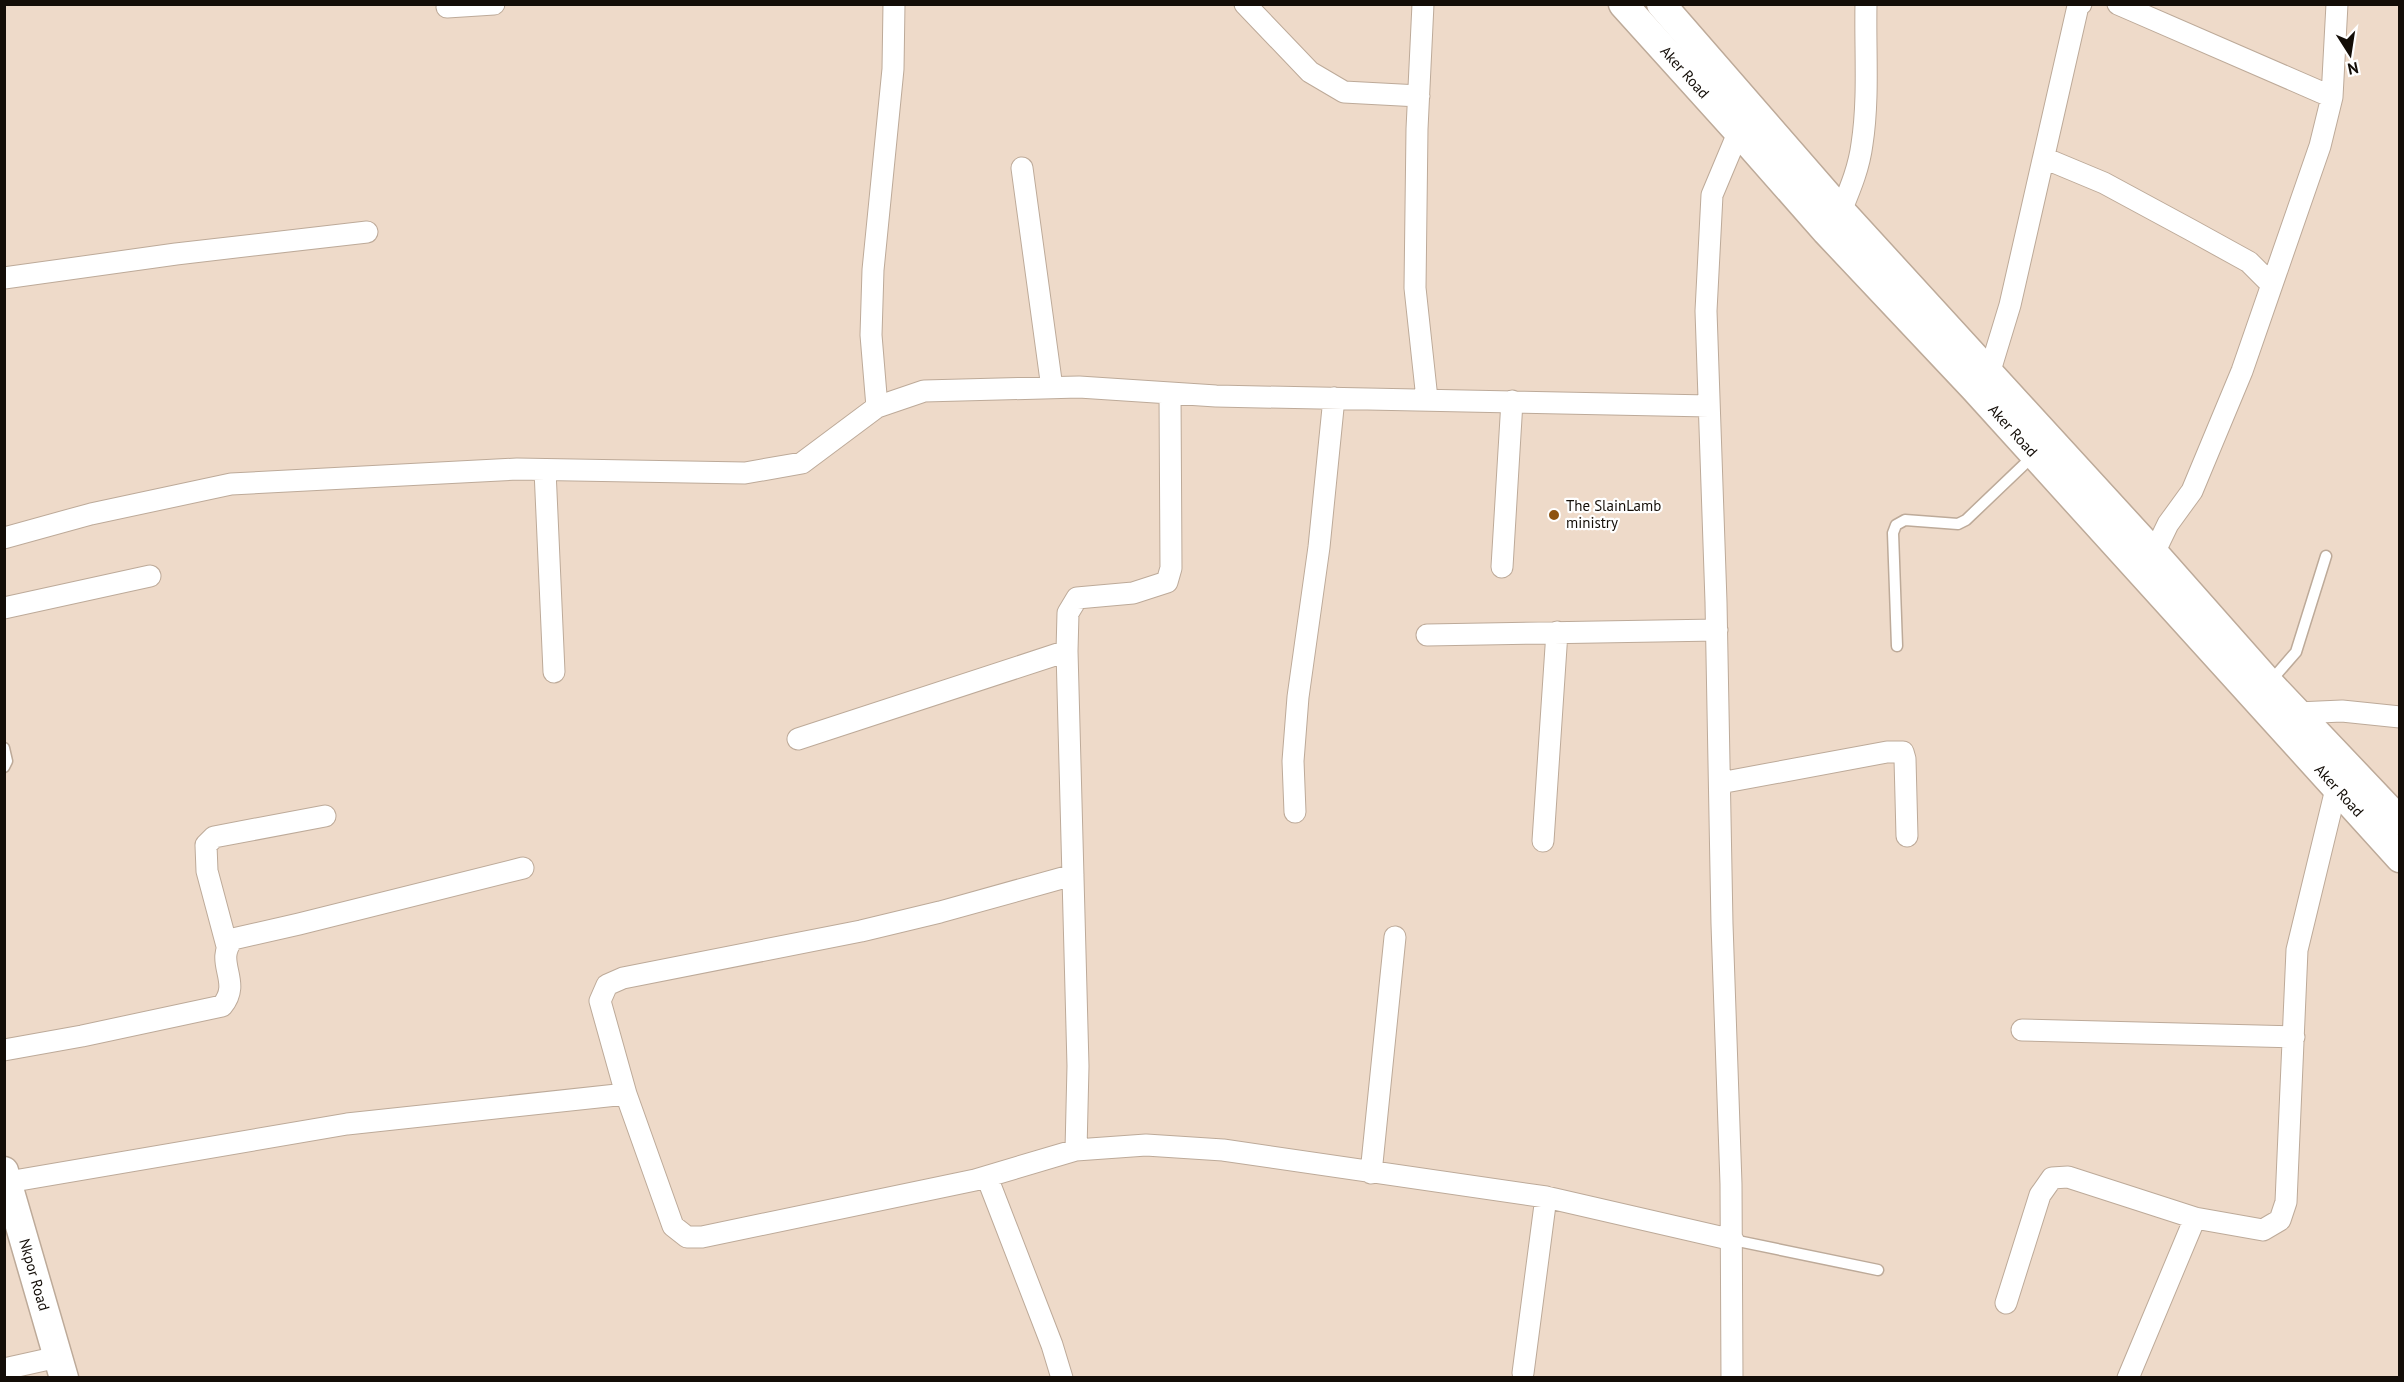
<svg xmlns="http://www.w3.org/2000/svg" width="2404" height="1382" font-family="'PT Sans',sans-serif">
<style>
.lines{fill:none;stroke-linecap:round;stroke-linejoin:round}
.lane-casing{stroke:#bdaa99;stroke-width:13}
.street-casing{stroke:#bdaa99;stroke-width:23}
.secondary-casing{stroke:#bdaa99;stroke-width:31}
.lane{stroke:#fff;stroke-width:10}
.street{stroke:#fff;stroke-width:21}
.secondary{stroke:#fff;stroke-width:28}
.poi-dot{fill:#8e5310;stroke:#fff;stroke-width:2}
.labels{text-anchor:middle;stroke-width:4.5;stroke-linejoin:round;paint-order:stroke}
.street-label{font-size:15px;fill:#130d07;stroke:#fff}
.poi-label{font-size:15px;fill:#130d07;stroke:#fff;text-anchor:start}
</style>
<rect width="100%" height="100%" fill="#eedac9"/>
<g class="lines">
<!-- lane casing -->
<g class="lane-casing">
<path id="lane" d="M 1897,646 L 1893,533 L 1896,525 L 1905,520 L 1958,524 L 1966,520 L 2034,455
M 2269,683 L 2296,652 L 2326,556
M 4,748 L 7,761 L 4,767
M 1733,1240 L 1878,1270"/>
</g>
<!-- street casing -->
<g class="street-casing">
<path id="street" d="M 1245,4 L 1310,72 L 1344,92 L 1419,96
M 1423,4 L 1417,129 L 1415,288 L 1427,399
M 2118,4 L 2332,97
M 447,7 L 494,4
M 2044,158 L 2104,183 L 2191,230 L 2249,262 L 2271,284
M 1022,168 L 1052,388
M 1841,211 C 1850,189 1859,168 1862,144 C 1869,99 1865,50 1866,4
M 4,278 L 176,254 L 367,232
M 1989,374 L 2010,305 L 2078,6 L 2081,4
M 877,407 L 871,335 L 873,270 L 893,69 L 894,4
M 545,470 L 554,672
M 4,538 L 91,514 L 231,484 L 517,469 L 745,473 L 802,463 L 877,407 L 924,391 L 1079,387 L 1216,396 L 1709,406
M 2154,553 L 2168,524 L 2192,491 L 2242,371 L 2320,146 L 2332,97 L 2337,4
M 1502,567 L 1512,401
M 4,608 L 150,576
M 1427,635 L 1717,630
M 2297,713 L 2342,711 L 2400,717
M 798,739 L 1067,651
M 1720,783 L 1887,752 L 1903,752 L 1905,759 L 1907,836
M 1295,812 L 1293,761 L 1298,697 L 1319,547 L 1334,398
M 1543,841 L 1557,632
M 227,946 L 207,871 L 206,845 L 214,837 L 325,816
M 2022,1030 L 2294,1037
M 4,1050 L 82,1036 L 222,1006 C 243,981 213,963 233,939 L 299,924 L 523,868
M 626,1094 L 600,1001 L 607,985 L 623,978 L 861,931 L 940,912 L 1073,875
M 1076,1150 L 1078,1066 L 1067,651 L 1068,613 L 1077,598 L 1133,593 L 1167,582 L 1171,568 L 1170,393
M 1371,1173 L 1395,937
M 987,1177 L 1052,1345 L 1062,1378
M 8,1182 L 347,1124 L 626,1094 L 673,1226 L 687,1237 L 702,1237 L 975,1180 L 1076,1150 L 1146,1145 L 1223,1150 L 1546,1197 L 1733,1240
M 2006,1303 L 2040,1195 L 2052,1178 L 2068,1177 L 2195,1218 L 2263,1230 L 2280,1220 L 2286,1202 L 2297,950 L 2336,789
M 4,1369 L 58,1357
M 1523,1373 L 1546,1197
M 1732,1378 L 1731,1184 L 1722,924 L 1716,602 L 1706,311 L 1712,195 L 1738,133
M 2128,1378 L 2195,1218"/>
</g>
<!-- secondary casing -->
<g class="secondary-casing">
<g id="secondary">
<path id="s1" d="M 1623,4 L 1753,148 L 1826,231 L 1974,388 L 2400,858"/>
<path d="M 1661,4 L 1841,211 L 2154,553 L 2269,683 L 2400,821"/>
<path id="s2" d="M 4,1171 L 64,1378"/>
</g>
</g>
<!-- lane -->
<use href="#lane" class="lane"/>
<!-- street -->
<use href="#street" class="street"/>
<!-- secondary -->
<use href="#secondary" class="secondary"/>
</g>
<!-- markers -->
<circle class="poi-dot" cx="1554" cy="515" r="6"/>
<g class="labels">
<!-- street labels -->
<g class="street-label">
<text dy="5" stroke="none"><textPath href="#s1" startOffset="92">Aker Road</textPath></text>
<text dy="5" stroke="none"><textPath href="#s1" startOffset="578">Aker Road</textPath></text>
<text dy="5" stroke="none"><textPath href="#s1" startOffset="1064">Aker Road</textPath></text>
<text dy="5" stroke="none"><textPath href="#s2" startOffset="108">Nkpor Road</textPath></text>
</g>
<!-- poi labels -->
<g class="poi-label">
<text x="1566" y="511">The SlainLamb<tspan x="1566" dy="17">ministry</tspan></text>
</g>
</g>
<!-- border -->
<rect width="2404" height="1382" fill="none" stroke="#130d07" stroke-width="12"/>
<!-- north arrow -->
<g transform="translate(2350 54) rotate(168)" stroke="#ffffff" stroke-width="4.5" paint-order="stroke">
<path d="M0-4.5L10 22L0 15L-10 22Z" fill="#130d07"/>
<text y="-9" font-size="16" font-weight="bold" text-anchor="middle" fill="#130d07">N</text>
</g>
</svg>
